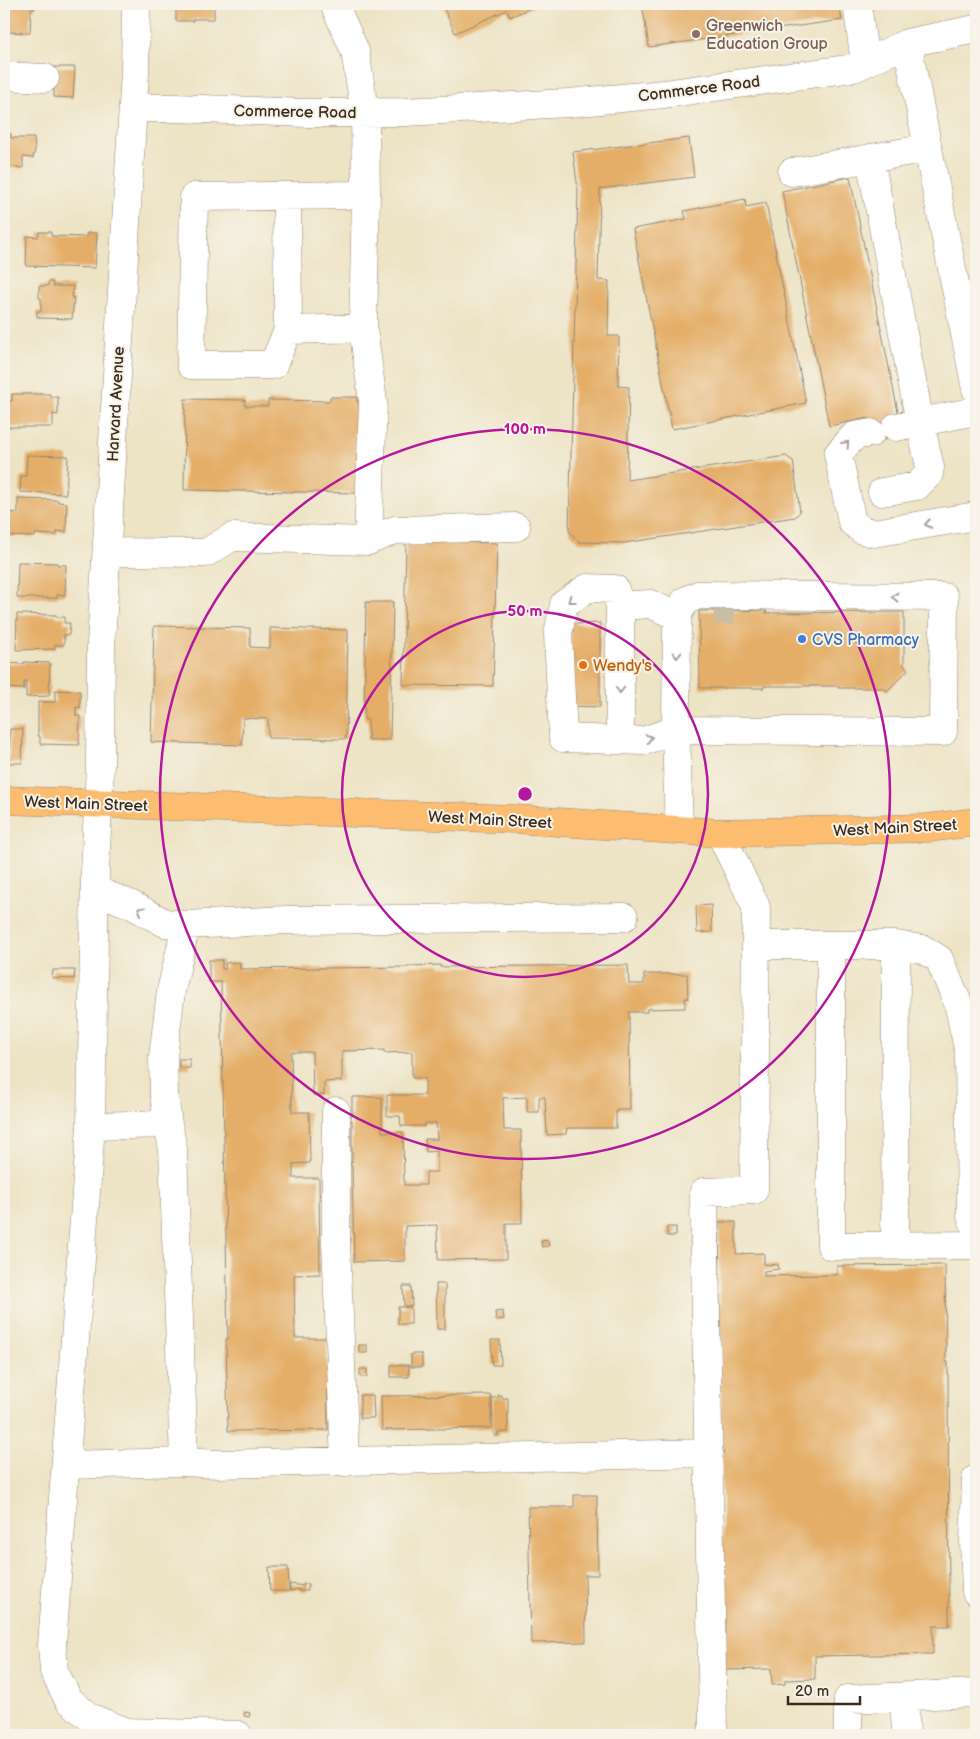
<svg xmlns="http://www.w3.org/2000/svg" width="980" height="1739" font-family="'Balsamiq Sans',sans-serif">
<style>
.building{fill:#e4ae68}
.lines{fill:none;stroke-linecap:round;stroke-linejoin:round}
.minor-tunnel{stroke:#c9bea4;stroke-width:28;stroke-dasharray:28 14;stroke-linecap:butt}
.minor-casing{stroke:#948672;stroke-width:29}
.major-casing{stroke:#948672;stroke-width:29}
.minor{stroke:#fff;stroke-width:28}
.major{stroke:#fcbd6f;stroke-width:28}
.oneway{stroke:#a79f9a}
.ring{fill:none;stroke:#b5179e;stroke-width:2.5}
.education-dot{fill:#8d6e63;stroke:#f7f3e8;stroke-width:2}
.shop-dot{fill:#3f7fe0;stroke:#f7f3e8;stroke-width:2}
.food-dot{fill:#e8710a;stroke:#f7f3e8;stroke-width:2}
.labels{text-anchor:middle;stroke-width:4;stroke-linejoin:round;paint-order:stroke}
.education-label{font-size:16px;fill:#785e54;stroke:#f7f3e8;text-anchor:start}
.street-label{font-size:16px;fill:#3b2a1e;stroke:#f7f3e8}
.shop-label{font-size:16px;fill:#366cbe;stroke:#f7f3e8;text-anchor:start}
.food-label{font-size:16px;fill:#c56008;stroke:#f7f3e8;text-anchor:start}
.centre{fill:#b5179e;stroke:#f7f3e8;stroke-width:2.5}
.ring-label{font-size:15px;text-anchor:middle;font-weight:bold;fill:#b5179e;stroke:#f7f3e8;stroke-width:4;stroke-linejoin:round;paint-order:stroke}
</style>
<rect width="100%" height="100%" fill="#f7f3e8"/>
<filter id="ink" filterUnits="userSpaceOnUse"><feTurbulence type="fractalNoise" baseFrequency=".02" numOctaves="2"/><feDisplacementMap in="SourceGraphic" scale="10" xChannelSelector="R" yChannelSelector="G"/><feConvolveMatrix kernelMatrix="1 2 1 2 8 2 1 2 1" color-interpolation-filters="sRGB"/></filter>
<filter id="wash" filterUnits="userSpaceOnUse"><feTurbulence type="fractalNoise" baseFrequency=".0096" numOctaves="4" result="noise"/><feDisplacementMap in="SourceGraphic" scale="20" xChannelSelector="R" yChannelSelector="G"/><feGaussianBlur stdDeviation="1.12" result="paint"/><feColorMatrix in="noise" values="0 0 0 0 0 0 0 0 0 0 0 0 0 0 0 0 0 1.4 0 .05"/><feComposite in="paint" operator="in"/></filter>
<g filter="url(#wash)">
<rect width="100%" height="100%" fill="#ede3c5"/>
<g id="blocks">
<!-- building -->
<path class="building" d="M 4,4 L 35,4 L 35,9 L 31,9 L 30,33 L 4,32 Z
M 176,4 L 214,4 L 214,19 L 193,19 L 193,21 L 176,21 Z
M 442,4 L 534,4 L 535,6 L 510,17 L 507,10 L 455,33 Z
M 642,4 L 839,4 L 842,20 L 649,47 Z
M 54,67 L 75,67 L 73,98 L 54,97 Z
M 4,134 L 11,134 L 11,138 L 34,138 L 35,150 L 33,158 L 23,157 L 23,168 L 4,167 Z
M 689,138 L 694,177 L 600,189 L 598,280 L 609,281 L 608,336 L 619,336 L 618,386 L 629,387 L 627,480 L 786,456 L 793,461 L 800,512 L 795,517 L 624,543 L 579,542 L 569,531 L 578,190 L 573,152 Z
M 850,177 L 898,412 L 893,414 L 898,437 L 873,442 L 868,418 L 829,426 L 782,191 Z
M 745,199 L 746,207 L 766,203 L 806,403 L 672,429 L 633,229 L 686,219 L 684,211 Z
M 39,232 L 51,232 L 51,236 L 87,237 L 87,233 L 97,233 L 95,268 L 26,266 L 27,236 L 38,237 Z
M 48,282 L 53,282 L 53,286 L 73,286 L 72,298 L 74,298 L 72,319 L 40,318 L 40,317 L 37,317 L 37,311 L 41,311 L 41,298 L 39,298 L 39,286 L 48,286 Z
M 12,394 L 50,394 L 50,397 L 58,397 L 58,415 L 53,414 L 53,427 L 6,427 L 6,424 L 4,424 L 4,401 L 12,401 Z
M 330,397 L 357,397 L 357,402 L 359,402 L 358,493 L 184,490 L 185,399 L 245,400 L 245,406 L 268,406 L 268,400 L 330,401 Z
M 27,455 L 68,456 L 66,494 L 20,492 L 21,476 L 26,476 Z
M 18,499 L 58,500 L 58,502 L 67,503 L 66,532 L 57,531 L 57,535 L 35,534 L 35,537 L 7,536 L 8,512 L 18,513 Z
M 406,541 L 497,543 L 493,686 L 403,685 Z
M 18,562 L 58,563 L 57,565 L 66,565 L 65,595 L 57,595 L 57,598 L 17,598 Z
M 366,602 L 393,602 L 390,740 L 368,740 L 368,720 L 364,719 Z
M 714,608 L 733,608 L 733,611 L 766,610 L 766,613 L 904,612 L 904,665 L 908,670 L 887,691 L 883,688 L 838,688 L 838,686 L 764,686 L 764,688 L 700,688 L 699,611 L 714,611 Z
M 17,614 L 56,615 L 56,617 L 65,617 L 64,623 L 70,623 L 69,635 L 64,635 L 64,645 L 55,645 L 55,649 L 16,650 Z
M 600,623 L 600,707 L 569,706 L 571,624 Z
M 154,626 L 250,628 L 250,647 L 270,648 L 270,628 L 348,630 L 346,739 L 268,738 L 268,719 L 243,718 L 242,745 L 151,742 Z
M 24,662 L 50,663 L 49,696 L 26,697 L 26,681 L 24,682 L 24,689 L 4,688 L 4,663 L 24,664 Z
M 55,690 L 80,691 L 80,708 L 76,707 L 76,716 L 80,716 L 79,745 L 40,744 L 40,736 L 38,736 L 38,702 L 55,702 Z
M 10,729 L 23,729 L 22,763 L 9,763 Z
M 711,905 L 712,932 L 697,933 L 696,906 Z
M 209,960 L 222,960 L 222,969 L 226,969 L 225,963 L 240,962 L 240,969 L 409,967 L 408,966 L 440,965 L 440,967 L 628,965 L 629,984 L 644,984 L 644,974 L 687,974 L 688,999 L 685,998 L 685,1008 L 647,1009 L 647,1012 L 629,1012 L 630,1110 L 616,1110 L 616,1128 L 567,1128 L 566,1134 L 547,1135 L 545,1097 L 539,1097 L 539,1112 L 527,1112 L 527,1097 L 503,1098 L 504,1130 L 521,1130 L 522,1223 L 506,1223 L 506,1259 L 438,1260 L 437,1225 L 405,1226 L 405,1261 L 354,1262 L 352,1166 L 351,1166 L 350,1163 L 352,1163 L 352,1120 L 348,1120 L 347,1116 L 352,1116 L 352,1097 L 382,1097 L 382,1132 L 403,1132 L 404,1185 L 426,1185 L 426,1172 L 437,1172 L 437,1151 L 426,1152 L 425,1139 L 437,1139 L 436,1123 L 425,1123 L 425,1126 L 401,1126 L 400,1116 L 387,1116 L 387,1095 L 425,1095 L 425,1078 L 412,1078 L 412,1052 L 384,1053 L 384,1050 L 342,1051 L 342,1081 L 324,1082 L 324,1095 L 313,1095 L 312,1052 L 291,1052 L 292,1112 L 309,1112 L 310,1163 L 293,1164 L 293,1178 L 319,1178 L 320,1274 L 294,1275 L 295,1338 L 327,1338 L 328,1430 L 228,1431 L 226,1339 L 228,1339 L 221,982 L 209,982 Z
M 53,970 L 75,970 L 74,979 L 52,978 Z
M 179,1059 L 190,1059 L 190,1068 L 179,1068 Z
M 719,1222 L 736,1222 L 736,1254 L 764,1253 L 764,1264 L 778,1265 L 779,1269 L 764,1271 L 764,1276 L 837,1275 L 837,1266 L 945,1265 L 946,1362 L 948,1362 L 949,1626 L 933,1626 L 933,1654 L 815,1656 L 815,1679 L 785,1680 L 785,1684 L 772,1685 L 771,1669 L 724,1670 Z
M 667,1227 L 676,1227 L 676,1236 L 667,1236 Z
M 548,1240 L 549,1246 L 542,1247 L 541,1241 Z
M 436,1284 L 445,1284 L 445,1329 L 437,1329 Z
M 403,1286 L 411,1286 L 412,1306 L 404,1306 Z
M 398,1307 L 411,1307 L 411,1324 L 398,1324 Z
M 503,1311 L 504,1319 L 496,1320 L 495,1312 Z
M 491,1340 L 500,1340 L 501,1365 L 492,1365 Z
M 359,1345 L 367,1345 L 367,1353 L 359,1353 Z
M 411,1354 L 422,1354 L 422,1367 L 411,1367 Z
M 391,1365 L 409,1365 L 409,1377 L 391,1377 Z
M 360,1369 L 367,1369 L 367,1377 L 360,1377 Z
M 360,1395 L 373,1395 L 374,1418 L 360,1418 Z
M 491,1395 L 491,1428 L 382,1430 L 381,1396 Z
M 498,1395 L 502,1395 L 502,1398 L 508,1398 L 508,1432 L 498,1432 L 498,1436 L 494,1436 L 494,1432 L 493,1432 L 492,1398 L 498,1398 Z
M 574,1495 L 597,1495 L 598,1575 L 585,1575 L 586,1642 L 531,1643 L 528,1507 L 574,1507 Z
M 269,1567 L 288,1567 L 289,1591 L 270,1591 Z
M 290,1584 L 304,1586 L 303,1584 L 308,1584 L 308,1591 L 299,1591 L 299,1589 L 290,1591 Z
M 245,1712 L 250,1713 L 249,1717 L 244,1716 Z"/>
</g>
</g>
<g filter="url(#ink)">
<use href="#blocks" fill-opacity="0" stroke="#948672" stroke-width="1"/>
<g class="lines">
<!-- minor-tunnel -->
<path class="minor-tunnel" d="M 714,610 L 734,610"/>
<!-- minor casing -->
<g class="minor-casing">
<path id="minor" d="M 136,4 L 135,72 L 101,644 L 100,764 L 95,873 L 91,1126 L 52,1645 L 54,1671 L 68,1699 L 89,1717 L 127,1732 L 238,1735
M 334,4 L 355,51 L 365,113 L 366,195 L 363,328 L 288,330 L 273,365 L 191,365 L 194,197 L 366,195
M 857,4 L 865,62
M 907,43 L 976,389
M 4,76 L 45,78
M 133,108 L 176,108 L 306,113 L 405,112 L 568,103 L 664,94 L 854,68 L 907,43 L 976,29
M 870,158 L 920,423 L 930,467 L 929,474 L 917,486 L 882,492
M 792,172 L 928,148
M 287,196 L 288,330
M 363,328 L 373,402 L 368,541
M 896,427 L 976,411
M 871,433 L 854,436 L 838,454 L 852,522 L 862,530 L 874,533 L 976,516
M 107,552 L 206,553 L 232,537 L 368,541 L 395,530 L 516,527
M 620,606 L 650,604 L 677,616
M 620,740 L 620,606 L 615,589 L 587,588 L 564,604 L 558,634 L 563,738 L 643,741 L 676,730 L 677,616 L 685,601 L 698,595 L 944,597 L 943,732 L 676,730 L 679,830
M 95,890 L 132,905 L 165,923 L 186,925 L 286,920 L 624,917
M 756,945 L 831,945 L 831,1246 L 976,1245
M 831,945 L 896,945 L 895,1245
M 896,945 L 923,949 L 939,959 L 958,1003 L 969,1053 L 971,1216 L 976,1228
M 336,1111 L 336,1243 L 345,1462
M 168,1124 L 173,1149 L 184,1462
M 91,1126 L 168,1124 L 164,1094 L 163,1057 L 171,991 L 186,925
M 66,1465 L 184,1462 L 218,1464 L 709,1453
M 976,1542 L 974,1543 L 976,1592
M 974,1543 L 976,1479
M 904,1696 L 906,1735
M 716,1735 L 713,1731 L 704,1192 L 754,1190 L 756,907 L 720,833
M 848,1735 L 848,1699 L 976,1693"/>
</g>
<!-- major casing -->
<g class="major-casing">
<path id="major" d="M 4,800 L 514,819 L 720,833 L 928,828 L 976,822"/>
</g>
<!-- minor -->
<use href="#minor" class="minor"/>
<!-- major -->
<use href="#major" class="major"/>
</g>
<!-- one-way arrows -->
<defs><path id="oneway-chevron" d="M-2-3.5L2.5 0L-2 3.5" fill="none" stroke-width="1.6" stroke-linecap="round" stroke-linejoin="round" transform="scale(1.25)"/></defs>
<g class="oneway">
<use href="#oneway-chevron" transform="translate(846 444) rotate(-48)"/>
<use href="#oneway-chevron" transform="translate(928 524) rotate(170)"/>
<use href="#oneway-chevron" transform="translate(895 597) rotate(-179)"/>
<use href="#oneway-chevron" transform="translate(571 600) rotate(143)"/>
<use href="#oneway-chevron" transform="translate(677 655) rotate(90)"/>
<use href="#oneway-chevron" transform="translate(620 690) rotate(90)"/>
<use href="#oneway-chevron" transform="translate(649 738) rotate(-15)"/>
<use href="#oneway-chevron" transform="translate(141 910) rotate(-151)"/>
</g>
</g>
<!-- distance rings -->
<g class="ring">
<circle cx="525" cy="794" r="183"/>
<circle cx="525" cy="794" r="365"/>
</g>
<!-- markers -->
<circle class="education-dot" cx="696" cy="34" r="5"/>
<circle class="shop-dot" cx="802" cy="639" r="5"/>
<circle class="food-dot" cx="583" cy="665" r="5"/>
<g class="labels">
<!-- education labels -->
<g class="education-label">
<text x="706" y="31">Greenwich<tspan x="706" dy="18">Education Group</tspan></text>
</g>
<!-- street labels -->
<g class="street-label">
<text transform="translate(699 88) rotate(-7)" y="6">Commerce Road</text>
<text transform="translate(295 111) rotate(1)" y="6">Commerce Road</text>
<text transform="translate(115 404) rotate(-87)" y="6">Harvard Avenue</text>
<text transform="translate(86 803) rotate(2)" y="6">West Main Street</text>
<text transform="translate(490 819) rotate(3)" y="6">West Main Street</text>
<text transform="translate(895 827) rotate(-3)" y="6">West Main Street</text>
</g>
<!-- shop labels -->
<g class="shop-label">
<text x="812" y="645">CVS Pharmacy</text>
</g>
<!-- food labels -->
<g class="food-label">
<text x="593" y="671">Wendy's</text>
</g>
</g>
<circle cx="525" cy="794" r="8" class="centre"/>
<g class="ring-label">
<text x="525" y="434">100 m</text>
<text x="525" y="616">50 m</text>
</g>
<!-- margin -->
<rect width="980" height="1739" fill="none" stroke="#f7f3e8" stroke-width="20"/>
<!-- scale -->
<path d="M788 1696v8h72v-8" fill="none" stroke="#3b2a1e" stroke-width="2.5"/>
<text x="795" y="1696" font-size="15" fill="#3b2a1e" stroke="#f7f3e8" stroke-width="4" paint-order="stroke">20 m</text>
</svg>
